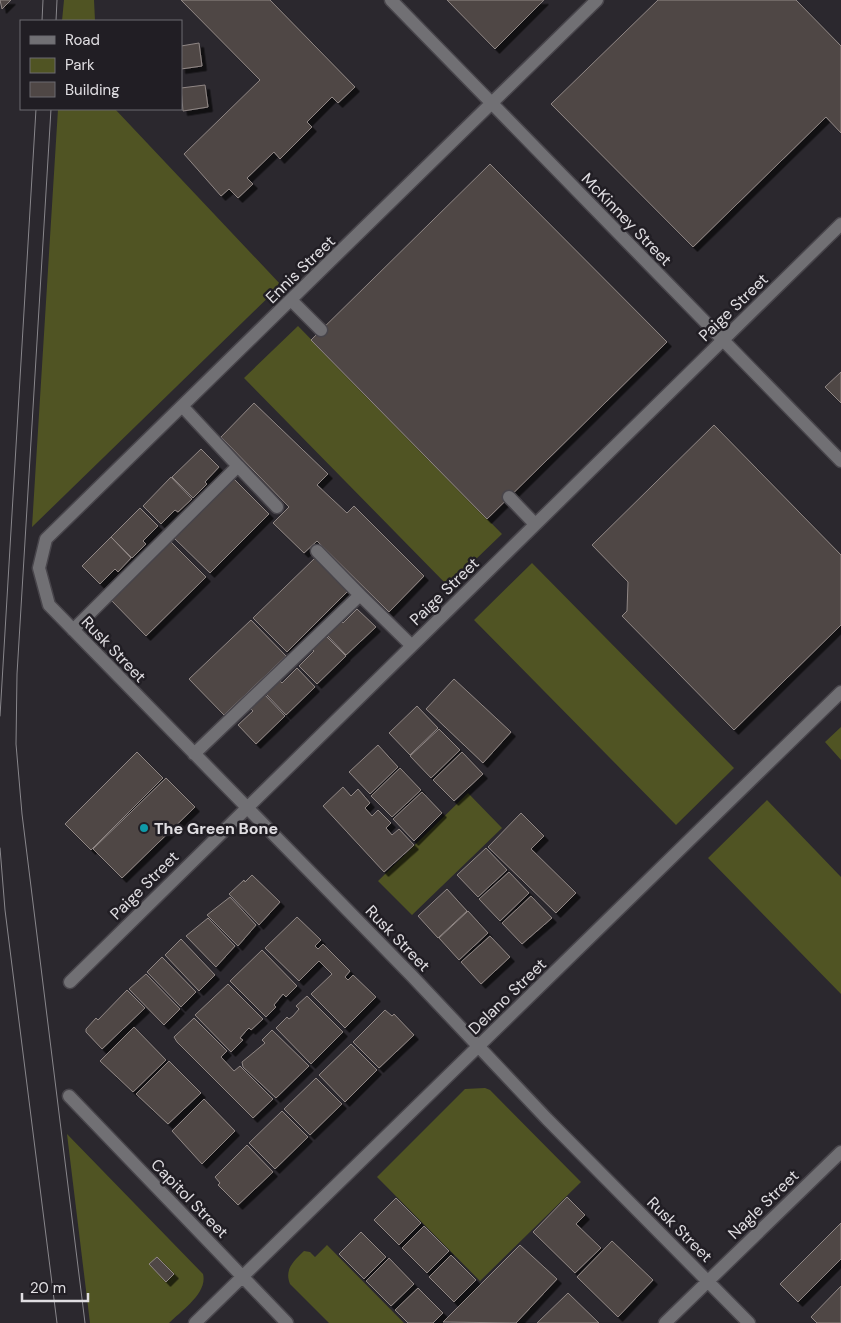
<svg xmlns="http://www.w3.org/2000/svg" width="841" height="1323" font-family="'DM Sans',sans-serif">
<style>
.green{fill:#505423}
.building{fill:#4f4745;stroke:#908785;filter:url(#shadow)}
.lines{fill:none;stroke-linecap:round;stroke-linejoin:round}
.minor-casing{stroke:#48454b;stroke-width:15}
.minor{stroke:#717074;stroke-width:12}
.tram{stroke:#88868b;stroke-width:1}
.culture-dot{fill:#0f9aa8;stroke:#211e24;stroke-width:2}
.labels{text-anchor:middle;stroke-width:5;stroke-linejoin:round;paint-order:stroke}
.street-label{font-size:16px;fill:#e0dee2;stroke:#211e24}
.poi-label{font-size:16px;font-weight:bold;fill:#e0dee2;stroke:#211e24;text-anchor:start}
</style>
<defs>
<filter id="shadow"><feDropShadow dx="4.5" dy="4.5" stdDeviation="0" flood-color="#0009"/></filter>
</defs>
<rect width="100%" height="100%" fill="#2b282e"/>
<!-- green -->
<path class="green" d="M 64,0 L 94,0 L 95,21 L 62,21 Z
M 58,109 L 115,109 L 281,285 L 32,527 Z
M 298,326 L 502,534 L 448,586 L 244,378 Z
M 532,563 L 734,768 L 676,825 L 474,620 Z
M 841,727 L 841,760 L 825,742 Z
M 468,793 L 502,828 L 412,915 L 378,881 Z
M 767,800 L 841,877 L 841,994 L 708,858 Z
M 485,1088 L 490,1090 L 581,1182 L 480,1281 L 377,1177 L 465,1089 Z
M 67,1134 L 203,1274 C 208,1293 181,1311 169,1323 L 90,1323 Z
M 327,1245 L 404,1323 L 329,1323 L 290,1284 C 284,1269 294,1261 304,1251 L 310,1252 L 315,1257 Z"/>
<!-- building -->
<path class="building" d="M 0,0 L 11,0 L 2,9 Z
M 181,0 L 270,0 L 355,87 L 338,103 L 332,97 L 307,122 L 312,127 L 280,159 L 274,152 L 247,178 L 253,184 L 238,198 L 229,189 L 221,196 L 184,154 L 260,80 Z
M 447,0 L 544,0 L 495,49 Z
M 658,0 L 796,0 L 841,46 L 841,133 L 826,117 L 693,247 L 551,104 Z
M 199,43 L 202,66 L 181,69 L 181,46 Z
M 205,85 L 208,107 L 183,111 L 181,88 Z
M 490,164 L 667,342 L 487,519 L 311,340 Z
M 841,372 L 841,403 L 825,387 Z
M 254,403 L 328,474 L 317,485 L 347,513 L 354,506 L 424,576 L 389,612 L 317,541 L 304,553 L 273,523 L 289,507 L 221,437 Z
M 714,425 L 841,555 L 841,625 L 734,730 L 622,616 L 627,611 L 628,582 L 592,545 Z
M 201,449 L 219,467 L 205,482 L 207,484 L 193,498 L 172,477 Z
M 171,477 L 192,499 L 178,512 L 175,510 L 161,524 L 143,506 Z
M 234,479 L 269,514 L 210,573 L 174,538 Z
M 140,508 L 158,526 L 143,541 L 146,544 L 132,558 L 111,537 Z
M 111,537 L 131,558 L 118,572 L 115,569 L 100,584 L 82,566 Z
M 171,542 L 206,577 L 146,636 L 112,601 Z
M 315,558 L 348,591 L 287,652 L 253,618 Z
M 357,609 L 376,627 L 346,655 L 326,634 L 340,620 L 343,623 Z
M 251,620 L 286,656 L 224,715 L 189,679 Z
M 325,635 L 346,656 L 317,684 L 299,666 L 314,651 L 311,648 Z
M 297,668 L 315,687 L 286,715 L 265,693 L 279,680 L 282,683 Z
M 454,679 L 511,732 L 483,763 L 426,709 Z
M 264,694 L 285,716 L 256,744 L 238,725 L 253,711 L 250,708 Z
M 417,706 L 438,728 L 410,755 L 389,733 Z
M 439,729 L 460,750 L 431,778 L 410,756 Z
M 378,745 L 398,767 L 370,794 L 349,772 Z
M 137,752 L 163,778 L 91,850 L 65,824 Z
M 462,752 L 483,774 L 454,801 L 433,780 Z
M 400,768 L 421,790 L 392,817 L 371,796 Z
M 166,778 L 195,807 L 122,878 L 93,849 Z
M 343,787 L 351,796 L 358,789 L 370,803 L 365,808 L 372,816 L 378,810 L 391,823 L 386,828 L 392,835 L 399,829 L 414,845 L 384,872 L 323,806 Z
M 422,792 L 442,813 L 414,841 L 393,819 Z
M 521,813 L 544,836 L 531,849 L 576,893 L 556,913 L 488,847 Z
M 486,848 L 507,870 L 478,897 L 457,875 Z
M 509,872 L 529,893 L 500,921 L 479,899 Z
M 252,875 L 280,902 L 259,925 L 229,894 L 244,880 L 245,882 Z
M 447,889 L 467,911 L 438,938 L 418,916 Z
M 531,896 L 552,918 L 522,944 L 502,923 Z
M 230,897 L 256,925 L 238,946 L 207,915 Z
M 468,911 L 488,933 L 459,960 L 439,938 Z
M 297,917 L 321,940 L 315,946 L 318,949 L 323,944 L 350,971 L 345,977 L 348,980 L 353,975 L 376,997 L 345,1028 L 311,994 L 332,974 L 319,961 L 299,981 L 265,948 Z
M 208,918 L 235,946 L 216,967 L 186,936 Z
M 490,936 L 510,957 L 481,984 L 461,962 Z
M 181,939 L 215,975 L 199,991 L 165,955 Z
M 262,950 L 297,986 L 286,997 L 283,994 L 274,1005 L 276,1007 L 266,1017 L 230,981 Z
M 162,957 L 196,992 L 181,1007 L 147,972 Z
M 146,974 L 180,1009 L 164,1025 L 129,989 Z
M 228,984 L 263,1019 L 251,1030 L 249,1028 L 245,1032 L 240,1038 L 243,1040 L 231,1052 L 195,1015 Z
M 127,990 L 145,1008 L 102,1049 L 86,1032 L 86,1029 L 96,1018 L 98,1020 Z
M 307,996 L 343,1032 L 311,1064 L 276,1028 L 287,1017 L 289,1019 L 293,1016 L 299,1009 L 296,1006 Z
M 385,1010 L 392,1016 L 394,1014 L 414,1035 L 379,1068 L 353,1042 Z
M 194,1018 L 227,1051 L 221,1057 L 234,1071 L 240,1066 L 273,1099 L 253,1118 L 177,1042 L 174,1037 Z
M 134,1027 L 166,1060 L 133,1092 L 100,1061 Z
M 272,1030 L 309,1066 L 276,1098 L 243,1067 L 242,1062 L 265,1043 L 262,1040 Z
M 351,1044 L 377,1070 L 345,1102 L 319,1075 Z
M 169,1061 L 201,1093 L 168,1124 L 136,1094 Z
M 316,1078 L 342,1104 L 310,1135 L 284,1109 Z
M 204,1099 L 235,1131 L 202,1164 L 172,1131 Z
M 282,1111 L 308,1137 L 275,1169 L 249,1143 Z
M 247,1145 L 273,1172 L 238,1205 L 218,1185 L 220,1183 L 215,1177 Z
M 567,1197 L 585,1215 L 576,1224 L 601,1248 L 575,1273 L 533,1232 Z
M 396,1198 L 421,1223 L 399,1245 L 374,1220 Z
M 841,1223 L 841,1259 L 798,1302 L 780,1284 Z
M 424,1226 L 449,1251 L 427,1273 L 402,1248 Z
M 361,1232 L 386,1257 L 364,1279 L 339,1254 Z
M 612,1241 L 653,1280 L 618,1317 L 577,1277 Z
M 520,1245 L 557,1279 L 516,1323 L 443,1322 Z
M 451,1255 L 476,1280 L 454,1302 L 429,1277 Z
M 157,1257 L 174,1274 L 166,1282 L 149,1264 Z
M 389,1258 L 414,1284 L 391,1306 L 366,1281 Z
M 841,1286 L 841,1323 L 817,1323 L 811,1317 Z
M 418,1288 L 443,1313 L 433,1323 L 408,1323 L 395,1310 Z
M 568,1293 L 599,1323 L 537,1323 Z"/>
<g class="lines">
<!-- minor casing -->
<g class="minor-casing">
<path id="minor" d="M 391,0 L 841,461
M 597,0 L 46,539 L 39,568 L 49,605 L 412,976 L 547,1119 L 749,1323
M 291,300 L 321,330
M 238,466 L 277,507
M 509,497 L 535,524
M 317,551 L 360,595
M 73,630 L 238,466 L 182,406
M 194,754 L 360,595 L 411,645
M 70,982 L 841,224
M 69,1096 L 287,1323
M 195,1323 L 841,692
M 665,1323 L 841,1152"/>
</g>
<!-- minor -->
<use href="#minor" class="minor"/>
<!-- tram -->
<path class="tram" d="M 42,21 L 43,0
M 56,21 L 57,0
M 51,109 L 17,674 L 16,744 L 22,814 L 85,1323
M 0,716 L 36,109
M 0,848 L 5,910 L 57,1323"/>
</g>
<!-- markers -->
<circle class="culture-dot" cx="144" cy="828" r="5"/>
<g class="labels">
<!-- street labels -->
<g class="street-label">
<text transform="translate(627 219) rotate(46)" y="6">McKinney Street</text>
<text transform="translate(300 269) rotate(-44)" y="6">Ennis Street</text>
<text transform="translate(733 307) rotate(-44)" y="6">Paige Street</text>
<text transform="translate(444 591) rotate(-44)" y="6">Paige Street</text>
<text transform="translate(114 649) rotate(46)" y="6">Rusk Street</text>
<text transform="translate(144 885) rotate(-45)" y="6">Paige Street</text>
<text transform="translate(398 938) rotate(46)" y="6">Rusk Street</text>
<text transform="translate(507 996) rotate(-44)" y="6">Delano Street</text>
<text transform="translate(190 1198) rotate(46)" y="6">Capitol Street</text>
<text transform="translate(763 1204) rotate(-44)" y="6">Nagle Street</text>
<text transform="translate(680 1229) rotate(45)" y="6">Rusk Street</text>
</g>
<!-- poi labels -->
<g class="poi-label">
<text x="154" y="834">The Green Bone</text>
</g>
</g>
<!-- legend -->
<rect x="20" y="20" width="162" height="90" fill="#211e24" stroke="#6d6b70"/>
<rect x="30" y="36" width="25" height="8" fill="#717074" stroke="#6d6b70"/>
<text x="65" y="45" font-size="15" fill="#e0dee2">Road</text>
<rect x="30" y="58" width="25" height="15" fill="#505423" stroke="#6d6b70"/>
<text x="65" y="70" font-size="15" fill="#e0dee2">Park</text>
<rect x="30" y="82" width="25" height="15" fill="#4f4745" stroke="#6d6b70"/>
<text x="65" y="95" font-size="15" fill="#e0dee2">Building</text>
<!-- scale -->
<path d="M22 1293v8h66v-8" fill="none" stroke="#e0dee2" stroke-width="2.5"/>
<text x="30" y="1293" font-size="15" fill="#e0dee2" stroke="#211e24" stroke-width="4" paint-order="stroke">20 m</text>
</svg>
